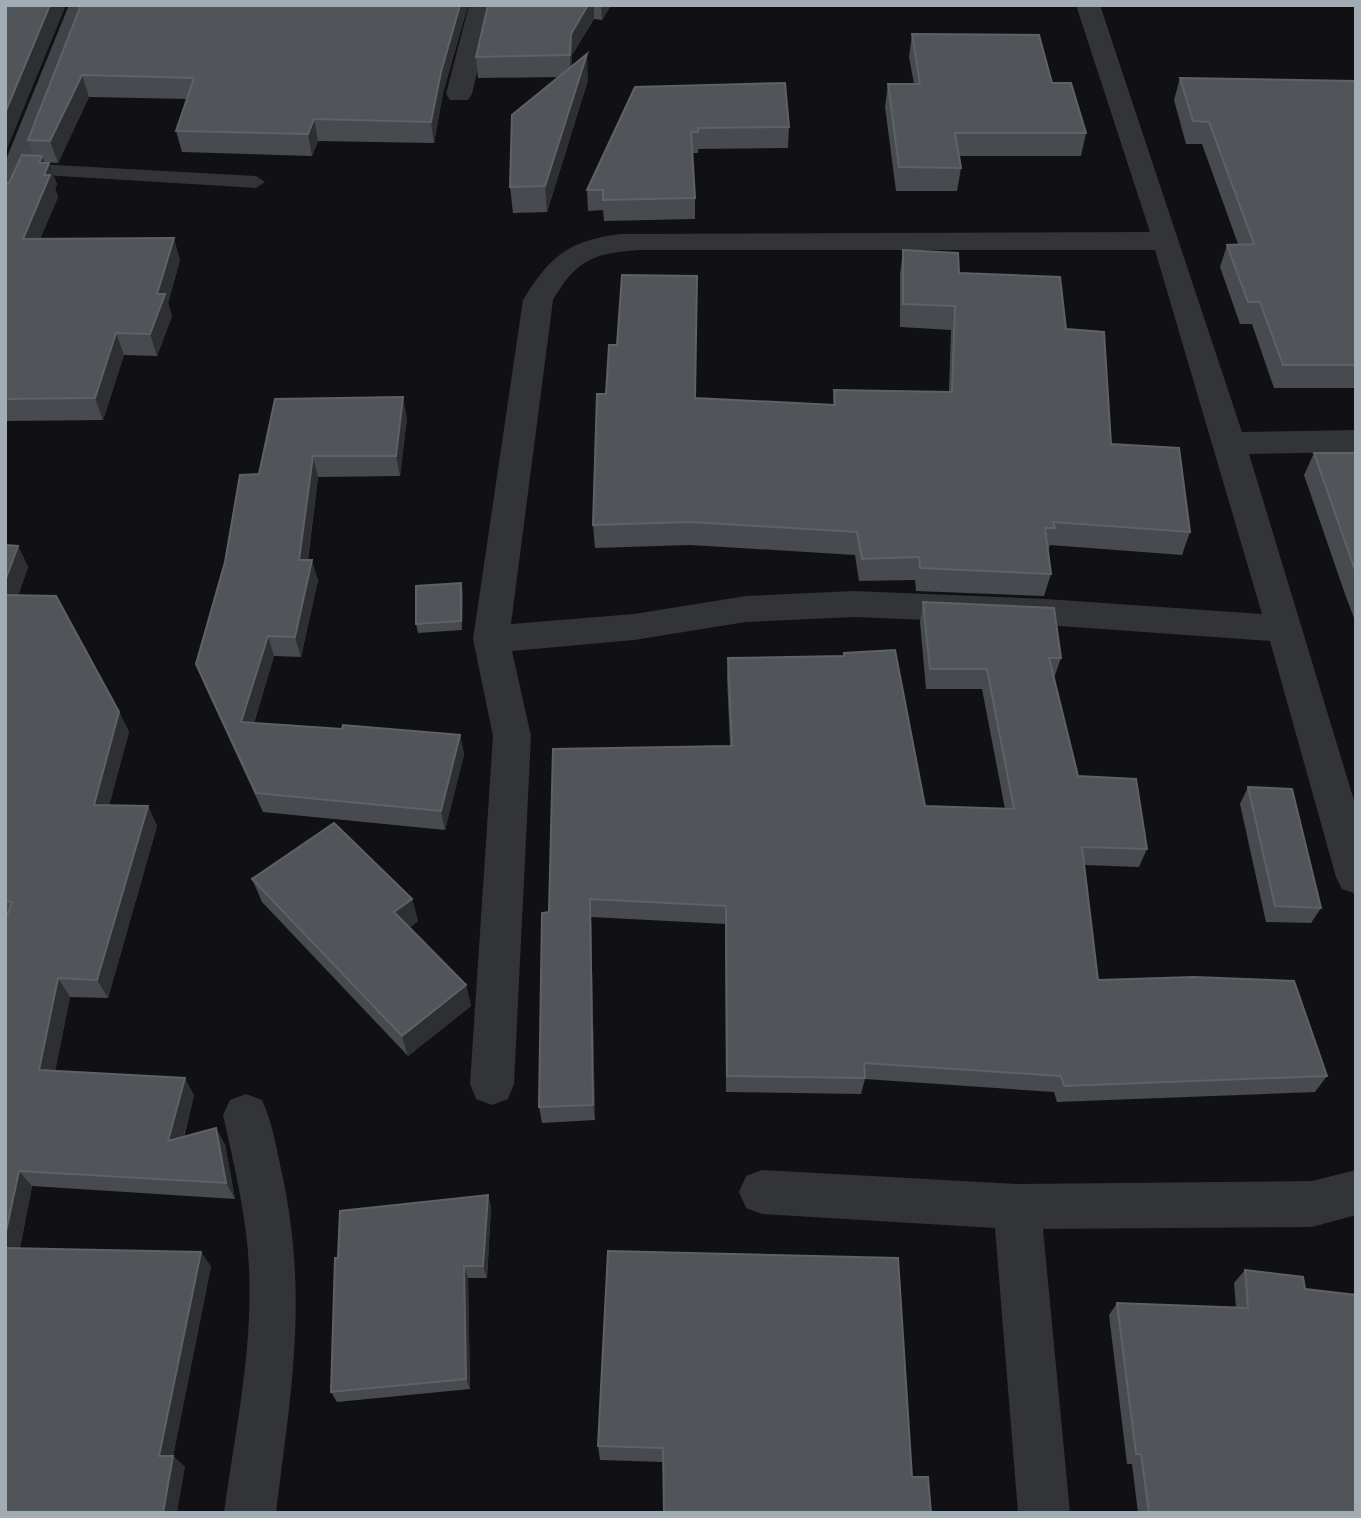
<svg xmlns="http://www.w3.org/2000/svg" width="1361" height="1518" font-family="'Archivo Narrow',sans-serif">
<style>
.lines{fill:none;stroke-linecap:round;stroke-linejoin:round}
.lane{fill:#323438;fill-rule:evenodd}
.street{fill:#323438;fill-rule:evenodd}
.secondary{fill:#404448;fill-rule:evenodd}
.wall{fill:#474a4e}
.shaded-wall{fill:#2d2f32}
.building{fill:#515559;stroke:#5d6267;stroke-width:2}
</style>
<rect width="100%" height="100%" fill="#111113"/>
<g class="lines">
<!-- lane -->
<path class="lane" d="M 18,163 L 256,176 L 265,182 L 256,188 L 11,173 L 9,169 Z"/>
<!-- street -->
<path class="street" d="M 469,5 L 493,5 L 472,94 L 468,100 L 450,100 L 446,94 Z
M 1076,5 L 1100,5 L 1242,432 L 1356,430 L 1356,452 L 1249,454 L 1356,807 L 1356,894 L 1342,889 L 1336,877 L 1270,641 L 1046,625 L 854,617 L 746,622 L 634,640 L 512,651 L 531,736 L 514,1084 L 508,1099 L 492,1105 L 476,1099 L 470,1084 L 493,736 L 473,639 L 523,300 C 550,256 568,241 620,234 L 1150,232 ZM 639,250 L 1155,250 L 1262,614 L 1046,599 L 854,591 L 746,596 L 634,614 L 511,624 L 553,300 C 576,260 594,253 639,250 Z
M 246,1094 L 262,1100 C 273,1124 277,1151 283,1178 C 308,1299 291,1392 276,1513 L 224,1513 C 235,1432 253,1350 249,1268 C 247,1217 234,1165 223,1115 L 230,1100 Z
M 762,1170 L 1017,1184 L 1312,1181 L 1356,1170 L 1356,1215 L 1312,1227 L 1043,1229 L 1070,1513 L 1018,1513 L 995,1228 L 762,1214 L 746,1208 L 739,1192 L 746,1176 Z"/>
<!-- secondary -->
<path class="secondary" d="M 69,5 L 93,5 L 19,197 L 15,203 L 5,205 L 5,162 Z"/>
</g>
<!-- wall -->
<path class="wall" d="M 81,5 L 468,5 L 443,93 L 434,143 L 318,141 L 312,156 L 182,152 L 176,131 L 187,99 L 89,97 L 58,163 L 44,162 L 57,184 L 55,189 L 58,197 L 40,239 L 180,260 L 168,303 L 172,316 L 157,356 L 124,355 L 103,420 L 5,421 L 5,184 L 9,183 L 34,156 L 28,140 Z
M 488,5 L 611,5 L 602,20 L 594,19 L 572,55 L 571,67 L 588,80 L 547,212 L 513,213 L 510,187 L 559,77 L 478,78 L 476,57 Z
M 912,34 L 1052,83 L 1086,133 L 1081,156 L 959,156 L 961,168 L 957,191 L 896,191 L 885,107 L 888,84 L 914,84 L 909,57 Z
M 1180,78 L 1356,81 L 1356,388 L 1274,388 L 1252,324 L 1240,324 L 1220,267 L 1227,245 L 1238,244 L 1202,144 L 1186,144 L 1174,100 Z
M 635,87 L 789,127 L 788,148 L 698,149 L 698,153 L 692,153 L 695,198 L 695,219 L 604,221 L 603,210 L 588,211 L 587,190 Z
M 903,250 L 959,273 L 1066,329 L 1111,444 L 1190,532 L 1182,555 L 1050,545 L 1048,551 L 1051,574 L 1044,596 L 916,591 L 915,580 L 859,581 L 855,555 L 690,545 L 595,548 L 593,525 L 833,405 L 834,390 L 949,392 L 951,330 L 900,327 L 900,274 Z
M 407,418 L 400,476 L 318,477 L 308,560 L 318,580 L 301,657 L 274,656 L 254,723 L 342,729 L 460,735 L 464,754 L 445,830 L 263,812 L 204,684 L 196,664 L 259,474 Z
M 1314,453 L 1356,453 L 1356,623 L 1346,597 L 1304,475 Z
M 5,545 L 18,546 L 28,567 L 18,596 L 119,712 L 129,732 L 109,805 L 148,806 L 157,826 L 108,998 L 70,997 L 55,1071 L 194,1095 L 184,1137 L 225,1144 L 235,1199 L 32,1186 L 20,1248 L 211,1266 L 173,1456 L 185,1467 L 5,1513 Z
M 463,592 L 462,630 L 418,633 L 416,624 Z
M 923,602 L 1061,658 L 1054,678 L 1078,776 L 1147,849 L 1139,867 L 1084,865 L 1098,980 L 1327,1076 L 1315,1092 L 1057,1102 L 1054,1092 L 865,1079 L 861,1094 L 726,1092 L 725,924 L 591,917 L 595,1120 L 542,1123 L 539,1107 L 549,912 L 730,746 L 727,677 L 728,658 L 844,656 L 844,653 L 925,806 L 1005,809 L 982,689 L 926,689 L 920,622 Z
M 1248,787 L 1321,908 L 1311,923 L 1266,922 L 1240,804 Z
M 252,879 L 412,899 L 418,921 L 409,928 L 466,985 L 471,1006 L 408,1056 L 262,902 Z
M 488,1195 L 491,1208 L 487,1278 L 468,1278 L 470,1389 L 337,1402 L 331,1392 Z
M 608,1251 L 912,1477 L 931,1513 L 663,1462 L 600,1460 L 598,1446 Z
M 1245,1270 L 1305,1289 L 1356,1513 L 1138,1513 L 1132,1464 L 1127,1464 L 1109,1315 L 1117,1303 L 1236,1308 L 1234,1283 Z"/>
<!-- shaded-wall -->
<path class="shaded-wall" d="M 50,5 L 66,5 L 5,154 L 5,113 Z
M 460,5 L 468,5 L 443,93 L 434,143 L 431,122 L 441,72 Z
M 588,5 L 594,5 L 594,19 L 572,55 L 571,77 L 570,55 L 571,34 Z
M 601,5 L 611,5 L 602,20 Z
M 587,54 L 588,80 L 547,212 L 545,186 Z
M 82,75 L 89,97 L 58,163 L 50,141 Z
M 314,119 L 318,141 L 312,156 L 308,134 Z
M 42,156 L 47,168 L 49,163 L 57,184 L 55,189 L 58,197 L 31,261 L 23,239 L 39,163 Z
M 174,238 L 180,260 L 168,303 L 172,316 L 157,356 L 150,334 L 157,294 Z
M 116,333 L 124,355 L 103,420 L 95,398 Z
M 403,397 L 407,418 L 400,476 L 396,456 Z
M 313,456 L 318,477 L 305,580 L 299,560 Z
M 18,546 L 28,567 L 11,616 L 5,605 L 5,581 Z
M 312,560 L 318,580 L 301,657 L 295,637 Z
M 461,583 L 463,592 L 462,630 L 461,621 Z
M 268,636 L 274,656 L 248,741 L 241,722 Z
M 119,712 L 129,732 L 104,825 L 94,805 Z
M 460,735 L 464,754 L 445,830 L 441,811 Z
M 148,806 L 157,826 L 108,998 L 97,980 Z
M 412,899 L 418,921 L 400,934 L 394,912 Z
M 590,899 L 591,917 L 595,1120 L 593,1105 Z
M 58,978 L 70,997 L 52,1087 L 39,1070 Z
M 466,985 L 471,1006 L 408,1056 L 402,1036 Z
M 185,1078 L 194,1095 L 178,1157 L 168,1141 Z
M 216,1128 L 225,1144 L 235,1199 L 226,1183 Z
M 19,1171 L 32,1186 L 17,1262 L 5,1250 L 5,1236 Z
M 488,1195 L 491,1208 L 487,1278 L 483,1266 Z
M 201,1252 L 211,1266 L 171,1467 L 159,1456 Z
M 464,1266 L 468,1278 L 470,1389 L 466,1379 Z
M 173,1456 L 185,1467 L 177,1513 L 163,1513 Z"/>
<!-- building -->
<path class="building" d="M 5,5 L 50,5 L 5,113 Z
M 81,5 L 460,5 L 441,72 L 431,122 L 314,119 L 308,134 L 176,131 L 194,78 L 82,75 L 50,141 L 28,140 Z
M 488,5 L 588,5 L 571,34 L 570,55 L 476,57 Z
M 912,34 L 1039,35 L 1052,83 L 1071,83 L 1086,133 L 955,133 L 961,168 L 899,167 L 888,84 L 920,84 Z
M 587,54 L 545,186 L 510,187 L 512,115 Z
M 1180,78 L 1356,81 L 1356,365 L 1283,365 L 1260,302 L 1248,302 L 1227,245 L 1254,244 L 1209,122 L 1193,121 Z
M 785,83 L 789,127 L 698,128 L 698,132 L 691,132 L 695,198 L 603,200 L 603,190 L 587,190 L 635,87 Z
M 22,155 L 42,156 L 39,163 L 49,163 L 44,175 L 50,175 L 23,239 L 174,238 L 157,294 L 165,294 L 150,334 L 116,333 L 95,398 L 5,399 L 5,184 L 9,183 Z
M 903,250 L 958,253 L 959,273 L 1060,277 L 1066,329 L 1104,332 L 1111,444 L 1179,448 L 1190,532 L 1053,522 L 1055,528 L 1045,528 L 1051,574 L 920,568 L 919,557 L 862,559 L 857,532 L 690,522 L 593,525 L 597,394 L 606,394 L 609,345 L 617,345 L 622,275 L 697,276 L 695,398 L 835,405 L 834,390 L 952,392 L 955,306 L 903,304 Z
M 403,397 L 396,456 L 313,456 L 299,560 L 312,560 L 295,637 L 268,636 L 241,722 L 342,729 L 343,725 L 460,735 L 441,811 L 256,793 L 196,664 L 225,562 L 240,475 L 259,474 L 275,399 Z
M 1314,453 L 1356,453 L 1356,573 Z
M 5,545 L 18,546 L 5,581 Z
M 461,583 L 461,621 L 416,624 L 416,586 Z
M 5,595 L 56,596 L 119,712 L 94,805 L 148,806 L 97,980 L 58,978 L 39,1070 L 185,1078 L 168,1141 L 216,1128 L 226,1183 L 19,1171 L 5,1236 L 5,921 L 12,902 L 5,901 Z
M 923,602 L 1054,608 L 1061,658 L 1049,658 L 1078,776 L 1136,779 L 1147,849 L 1082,847 L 1098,980 L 1194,977 L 1294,981 L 1327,1076 L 1064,1086 L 1061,1076 L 864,1063 L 865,1078 L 727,1076 L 726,906 L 590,899 L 593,1105 L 539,1107 L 542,913 L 549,912 L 553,749 L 732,746 L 728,658 L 844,656 L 844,653 L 895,650 L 925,806 L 1014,809 L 987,669 L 930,669 Z
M 1248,787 L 1292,789 L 1321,908 L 1275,906 Z
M 334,823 L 412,899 L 394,912 L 466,985 L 402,1036 L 252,879 Z
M 488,1195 L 483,1266 L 464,1266 L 466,1379 L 331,1392 L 335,1258 L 338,1258 L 340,1211 Z
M 5,1248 L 201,1252 L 159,1456 L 173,1456 L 163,1513 L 5,1513 Z
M 608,1251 L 898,1258 L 912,1477 L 928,1477 L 931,1513 L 664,1513 L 663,1448 L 598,1446 Z
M 1245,1270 L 1303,1277 L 1305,1289 L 1356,1295 L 1356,1513 L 1149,1513 L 1141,1454 L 1136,1454 L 1117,1303 L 1248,1308 Z"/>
<!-- border -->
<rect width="1361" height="1518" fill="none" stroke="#a2acb4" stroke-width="14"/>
</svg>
